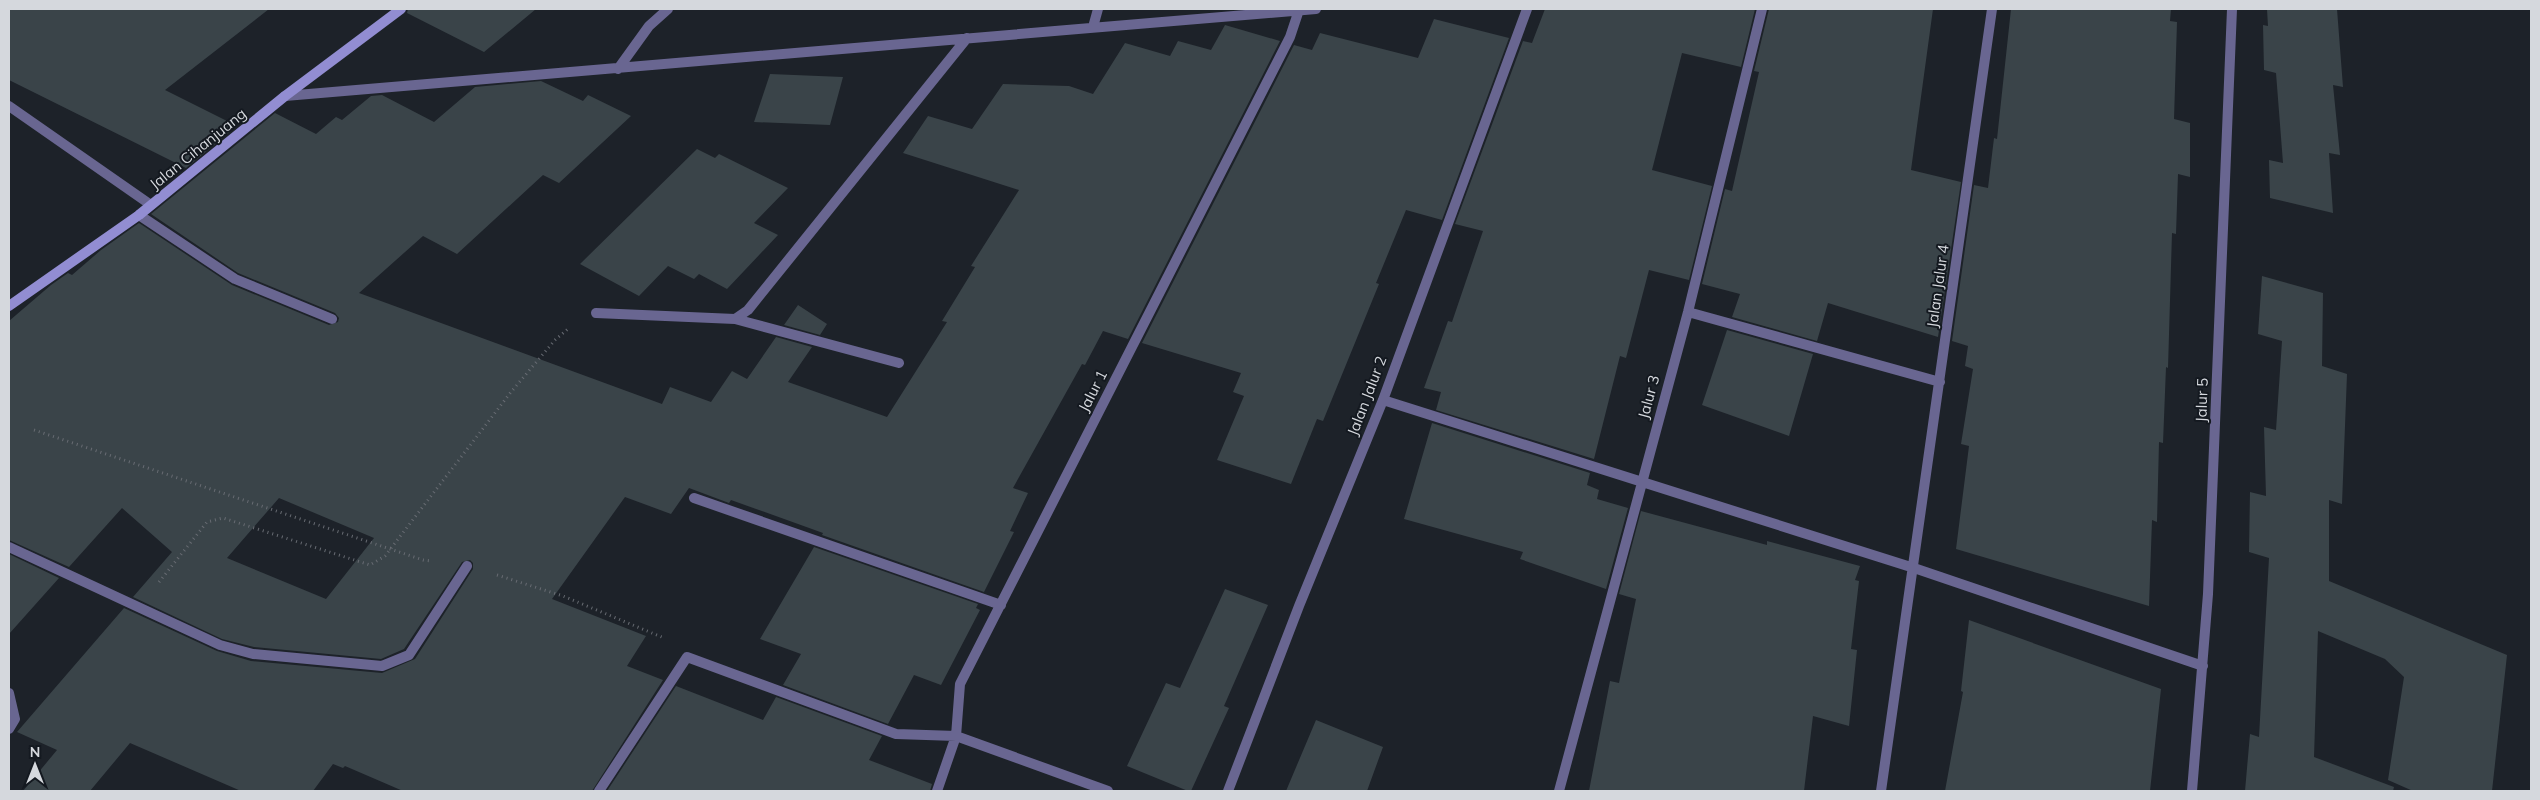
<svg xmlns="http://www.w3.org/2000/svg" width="2540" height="800" font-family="Mulish,sans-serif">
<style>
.building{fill:#3a4449;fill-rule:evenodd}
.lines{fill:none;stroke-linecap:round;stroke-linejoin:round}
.path{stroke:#686c73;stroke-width:3;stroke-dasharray:1 4;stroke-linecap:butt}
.minor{stroke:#696691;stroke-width:10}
.secondary{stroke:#928dd2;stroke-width:10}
.labels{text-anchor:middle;stroke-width:4;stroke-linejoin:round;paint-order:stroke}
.street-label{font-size:15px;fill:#d5d8dd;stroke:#141920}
</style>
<rect width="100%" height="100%" fill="#1d2229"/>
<!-- building -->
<path class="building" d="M 9,9 L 269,9 L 165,90 L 237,126 L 186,168 L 9,80 Z
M 408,9 L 536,9 L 484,52 L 407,13 Z
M 1545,9 L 1755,9 L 1741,67 L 1682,53 L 1652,170 L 1712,186 L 1689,280 L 1649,270 L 1626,358 L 1620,356 L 1594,459 L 1436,410 L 1441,392 L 1424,388 L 1448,321 L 1452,322 L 1483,231 L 1455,224 L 1523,41 L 1532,43 Z
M 1769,9 L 1933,9 L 1911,170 L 1961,182 L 1938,337 L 1828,303 L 1817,341 L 1732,317 L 1740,294 L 1702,284 L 1725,189 L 1732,191 L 1759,72 L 1754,71 Z
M 2011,9 L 2171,9 L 2170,21 L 2177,22 L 2174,119 L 2190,123 L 2190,177 L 2178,174 L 2176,234 L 2172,233 L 2168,368 L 2166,367 L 2163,443 L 2159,442 L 2157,522 L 2152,520 L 2149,606 L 1956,549 L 1969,446 L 1961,444 L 1973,369 L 1965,366 L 1968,346 L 1952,341 L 1974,185 L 1988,188 L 1994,138 L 1997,139 Z
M 2267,9 L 2337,9 L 2343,87 L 2333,85 L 2340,155 L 2329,153 L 2333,213 L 2270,198 L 2269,160 L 2283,163 L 2276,73 L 2264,70 L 2263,25 L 2268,26 Z
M 1434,19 L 1509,38 L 1442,220 L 1406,210 L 1376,283 L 1379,284 L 1323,421 L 1317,419 L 1291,484 L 1217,460 L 1244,396 L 1233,392 L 1241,373 L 1142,343 L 1294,45 L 1312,50 L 1320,33 L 1418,58 Z
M 1225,25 L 1280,41 L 1128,339 L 1103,331 L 1085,365 L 1082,364 L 1013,488 L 1028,493 L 1010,531 L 1014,532 L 984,592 L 822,535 L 823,533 L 731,500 L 729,503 L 689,488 L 671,514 L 625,497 L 552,599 L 646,636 L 627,666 L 663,680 L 592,791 L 403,791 L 345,766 L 343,768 L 333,764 L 313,791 L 241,791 L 130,743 L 90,791 L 23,791 L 57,750 L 17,732 L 124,608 L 217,651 L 251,661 L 382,673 L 415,659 L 473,569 L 473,563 L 470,560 L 462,562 L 404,649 L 381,659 L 254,647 L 222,639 L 133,597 L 172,552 L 122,508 L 69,567 L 9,540 L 9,321 L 51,285 L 68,273 L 72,275 L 101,250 L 139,223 L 232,285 L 329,325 L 338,322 L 339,318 L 335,313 L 238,273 L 151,214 L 275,113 L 316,134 L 336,117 L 342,120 L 371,96 L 382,95 L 434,122 L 475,87 L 541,81 L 583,101 L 588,95 L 631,116 L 559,183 L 543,175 L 457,254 L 423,236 L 359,293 L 662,404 L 670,387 L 711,402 L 732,371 L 747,379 L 776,337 L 812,347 L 788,382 L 887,417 L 947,322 L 942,321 L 975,267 L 971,266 L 1019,190 L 903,153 L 928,116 L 972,129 L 1003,84 L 1069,86 L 1093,94 L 1125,43 L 1170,56 L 1178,41 L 1211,50 ZM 279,498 L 374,538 L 326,599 L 227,558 Z
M 770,74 L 843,77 L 830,125 L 754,122 Z
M 697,149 L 715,158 L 719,154 L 788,188 L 754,223 L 778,235 L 727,289 L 699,274 L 694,279 L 668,266 L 639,296 L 580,264 Z
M 2262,276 L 2323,293 L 2322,366 L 2347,374 L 2342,504 L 2329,500 L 2329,581 L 2507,655 L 2492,791 L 2413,791 L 2388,780 L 2404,677 L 2385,659 L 2318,631 L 2314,757 L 2394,787 L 2393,791 L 2245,791 L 2250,734 L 2259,737 L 2269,558 L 2249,552 L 2250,492 L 2266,496 L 2264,427 L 2276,430 L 2282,341 L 2258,334 Z
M 798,305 L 827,324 L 820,335 L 784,325 Z
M 1727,330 L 1813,354 L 1789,436 L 1702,405 Z
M 1432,423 L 1590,473 L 1587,485 L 1599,490 L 1597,499 L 1628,508 L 1606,589 L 1520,559 L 1523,552 L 1404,519 Z
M 1641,511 L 1767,545 L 1767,541 L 1860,566 L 1855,580 L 1859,581 L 1851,649 L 1857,650 L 1849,726 L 1813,716 L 1804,791 L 1589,791 L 1610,681 L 1619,683 L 1636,599 L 1619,594 Z
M 814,547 L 978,604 L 976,608 L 980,610 L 941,685 L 914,675 L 888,724 L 783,685 L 801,654 L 760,639 Z
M 9,554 L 59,578 L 9,634 Z
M 1225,589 L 1268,605 L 1224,706 L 1229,708 L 1191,791 L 1188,791 L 1127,766 L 1166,683 L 1180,688 Z
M 1969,620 L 2161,689 L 2150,791 L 1945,791 L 1963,692 L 1961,691 Z
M 676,686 L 763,720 L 776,697 L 882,736 L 869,760 L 932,784 L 930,791 L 607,791 Z
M 1316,720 L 1383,747 L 1367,791 L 1286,791 Z"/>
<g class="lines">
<!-- path -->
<path class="path" d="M 34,430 L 423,560 L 432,561
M 497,575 L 563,596 L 664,638
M 159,582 L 207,522 L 223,518 L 370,565 L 385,556 L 511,392 L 555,340 L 569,328"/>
<!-- minor -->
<path class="minor" d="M 1093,27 L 1098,9
M 618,69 L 649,26 L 668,9
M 285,96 L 1316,9
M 9,106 L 151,205
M 139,215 L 235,279 L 332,319
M 1688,312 L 1940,382
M 596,313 L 735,319 L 748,310 L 967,38
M 735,319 L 899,363
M 1383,400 L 1914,568 L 2203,666
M 694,498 L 1001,605
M 9,547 L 220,645 L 253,654 L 382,666 L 409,655 L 467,566
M 9,693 L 15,719 L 9,729
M 599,791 L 687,657 L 896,734 L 956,736 L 1108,791
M 937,791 L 956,736 L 960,684 L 1290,37 L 1299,10
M 1228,791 L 1299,606 L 1383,400 L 1527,9
M 1559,791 L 1688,312 L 1762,9
M 1881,791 L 1992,9
M 2192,791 L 2208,594 L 2232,9"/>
<!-- secondary -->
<path class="secondary" d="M 9,306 L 139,215 L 285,96 L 401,9"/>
</g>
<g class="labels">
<!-- street labels -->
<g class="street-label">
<text transform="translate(198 149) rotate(-39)" y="5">Jalan Cihanjuang</text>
<text transform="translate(1938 286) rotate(-82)" y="5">Jalan Jalur 4</text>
<text transform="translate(1093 391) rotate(-63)" y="5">Jalur 1</text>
<text transform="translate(1367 396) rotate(-69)" y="5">Jalan Jalur 2</text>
<text transform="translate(1649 397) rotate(-75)" y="5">Jalur 3</text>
<text transform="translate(2202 400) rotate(-88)" y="5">Jalur 5</text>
</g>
</g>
<!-- border -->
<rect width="2540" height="800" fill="none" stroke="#d5d8dd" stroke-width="20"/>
<!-- north arrow -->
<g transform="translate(35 765)" stroke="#141920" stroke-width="4" paint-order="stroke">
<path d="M0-4L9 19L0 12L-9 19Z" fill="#d5d8dd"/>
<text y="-8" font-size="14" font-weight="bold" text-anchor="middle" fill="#d5d8dd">N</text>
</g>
</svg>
